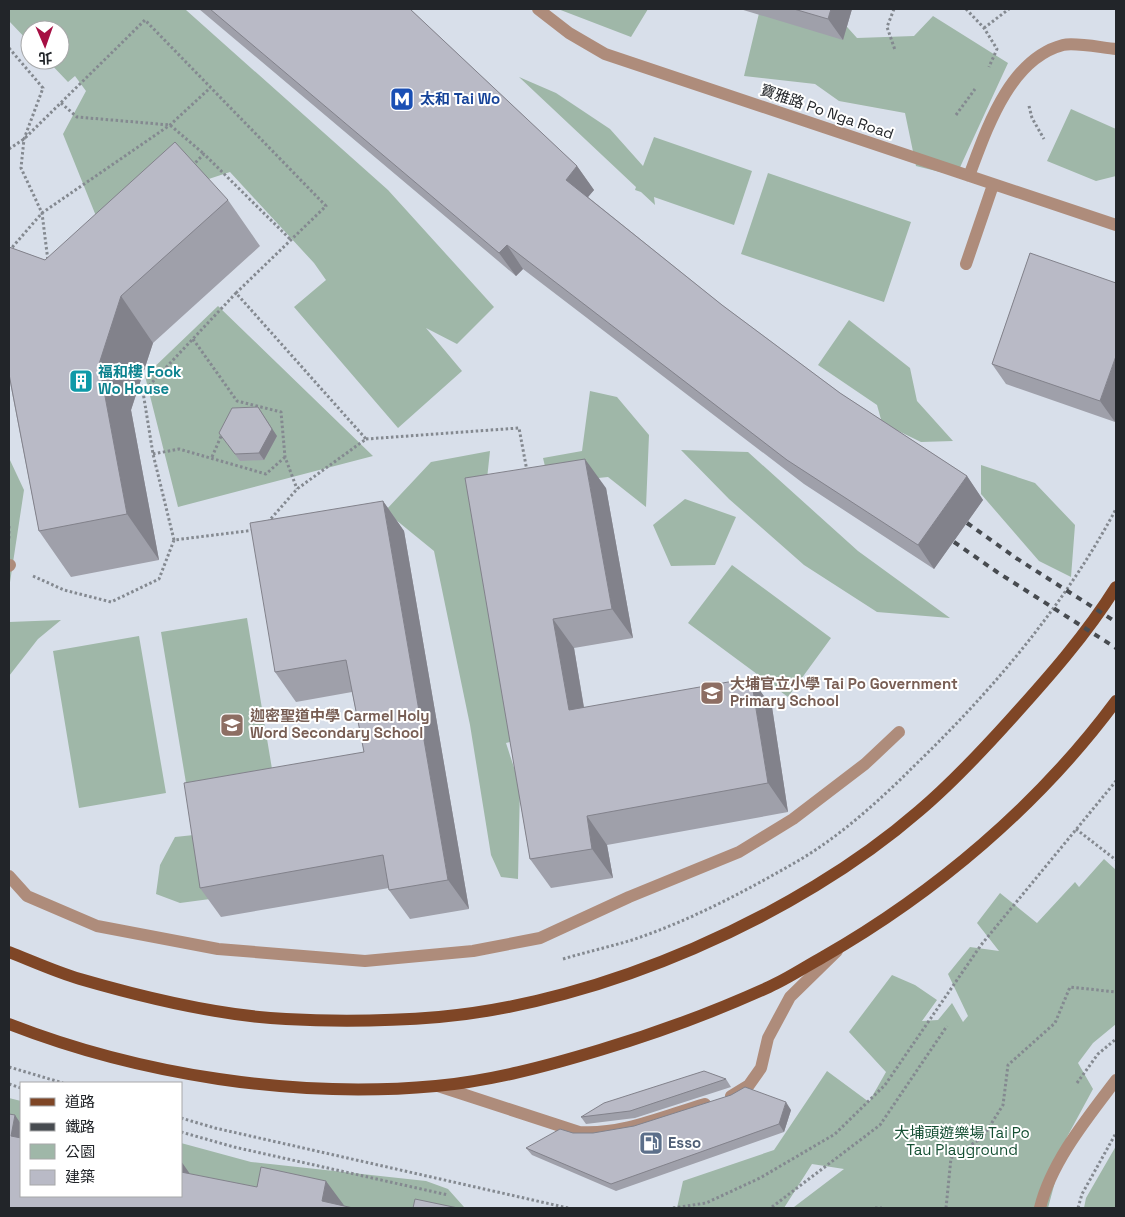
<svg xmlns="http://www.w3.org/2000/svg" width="1125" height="1217" font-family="'Space Grotesk','Noto Sans TC',sans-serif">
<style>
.green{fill:#9fb7a8}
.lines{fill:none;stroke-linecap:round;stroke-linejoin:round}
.path{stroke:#848990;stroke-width:3;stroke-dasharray:2.5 2.5;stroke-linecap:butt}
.minor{stroke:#ae8c7b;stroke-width:12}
.major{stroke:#7f4626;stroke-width:12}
.rail{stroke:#474b50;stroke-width:4;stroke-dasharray:6 6;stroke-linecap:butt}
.wall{fill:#9fa0aa}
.shaded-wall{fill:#82828b}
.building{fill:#b9bac6;stroke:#82828b}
.labels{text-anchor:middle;stroke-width:4;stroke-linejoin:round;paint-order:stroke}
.transit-label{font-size:15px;font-weight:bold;fill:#164399;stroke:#fff;text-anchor:start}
.street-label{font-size:15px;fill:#222529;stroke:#fff}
.culture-label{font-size:15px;font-weight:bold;fill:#0d838f;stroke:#fff;text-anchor:start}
.education-label{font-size:15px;font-weight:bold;fill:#785e54;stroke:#fff;text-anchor:start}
.park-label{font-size:15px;fill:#154f33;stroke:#fff}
.service-label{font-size:15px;font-weight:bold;fill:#4e5e75;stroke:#fff;text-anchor:start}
</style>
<rect width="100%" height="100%" fill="#d8dfea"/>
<!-- green -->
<path class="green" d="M 9,9 L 186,10 L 388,190 L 494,307 L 457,344 L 426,328 L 462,371 L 398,428 L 294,307 L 326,280 L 314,263 L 230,172 L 96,216 L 63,134 L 86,91 L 75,76 L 68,82 L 47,60 L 60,60 L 60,30 L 30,30 L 30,43 L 9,21 Z
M 558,9 L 648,9 L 631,37 Z
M 760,9 L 831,9 L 857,38 L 914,36 L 933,16 L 1008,63 L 956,176 L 916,166 L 905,113 L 839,101 L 815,84 L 744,76 Z
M 519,77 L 556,93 L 610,129 L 643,166 L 654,137 L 752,171 L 734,225 L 654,197 L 655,205 L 641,192 L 635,190 L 636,187 Z
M 1071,109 L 1116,129 L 1116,176 L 1096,181 L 1047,161 Z
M 768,173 L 911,222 L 884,302 L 741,254 Z
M 218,306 L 373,456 L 178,507 L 145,376 Z
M 849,320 L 910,368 L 917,401 L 953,441 L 921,442 L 882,423 L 877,405 L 818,365 Z
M 590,391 L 617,397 L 649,435 L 646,507 L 608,477 L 549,483 L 543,458 L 582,451 Z
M 681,450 L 748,452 L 858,551 L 950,618 L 877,612 L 804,565 L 729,499 Z
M 490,451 L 483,516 L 517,740 L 506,743 L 520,786 L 518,879 L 501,877 L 491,855 L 470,725 L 434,551 L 385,511 L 431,462 Z
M 9,458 L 24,490 L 9,589 Z
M 981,465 L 1035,483 L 1075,525 L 1071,577 L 1039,561 L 981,494 Z
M 685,499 L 736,517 L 715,565 L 671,566 L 653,525 Z
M 732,565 L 831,638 L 788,697 L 688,623 Z
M 247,618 L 273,775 L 187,789 L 161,632 Z
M 61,620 L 38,639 L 9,676 L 9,622 Z
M 139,636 L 166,793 L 79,808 L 53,651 Z
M 222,832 L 225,897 L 180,903 L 156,894 L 160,865 L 175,837 Z
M 1104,859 L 1116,870 L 1116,1024 L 1093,1043 L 1078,1063 L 1093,1089 L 1067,1137 L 1048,1208 L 794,1207 L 844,1169 L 812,1164 L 784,1208 L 677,1208 L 683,1181 L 774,1150 L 827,1071 L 869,1102 L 886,1072 L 849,1032 L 892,975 L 915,985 L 937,1000 L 922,1021 L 938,1020 L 952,1003 L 963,1022 L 968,1016 L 948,974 L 970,947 L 999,951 L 977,923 L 1000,893 L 1037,923 L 1075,882 L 1079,887 Z
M 9,1098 L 21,1101 L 21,1144 L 9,1144 Z
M 181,1143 L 251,1162 L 426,1181 L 448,1189 L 464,1207 L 321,1208 L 181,1184 Z
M 1116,1146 L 1116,1208 L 1084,1208 L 1086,1198 Z"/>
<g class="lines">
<!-- path -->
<path class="path" d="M 894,9 L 887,27 L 895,50
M 966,9 L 984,28 L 997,49 L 989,67
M 631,10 L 631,9
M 984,28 L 1009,9
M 9,48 L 43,88 L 24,139 L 21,168 L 42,213 L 48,261
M 61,103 L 77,117 L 170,125 L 204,154
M 1029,106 L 1032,118 L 1044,139
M 956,115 L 975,89
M 9,149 L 24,139 L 145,20 L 326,206 L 236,293 L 366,439 L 297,489 L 268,522
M 192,166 L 204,154 L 291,240
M 9,251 L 42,213 L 170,125 L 210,88
M 193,339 L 237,401 L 281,412 L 285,457 L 297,489
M 366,439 L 519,428 L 527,471
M 153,454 L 179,449 L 266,474 L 285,457
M 212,457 L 222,434
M 9,526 L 9,539
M 174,540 L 153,454 L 143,392 L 236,293
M 33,576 L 64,590 L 111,602 L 159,579 L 174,540 L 255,530
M 1076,829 L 1116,860
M 563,959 C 586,952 609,947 632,940 C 689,921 744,892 796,862 C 838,838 879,801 913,767 C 992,691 1064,606 1116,509
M 9,1067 L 63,1083
M 1077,1083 L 1098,1054 L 1116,1039
M 9,1084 L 21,1088
M 181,1118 L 215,1128 L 568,1208
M 181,1132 L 234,1147 L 448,1195
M 772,1207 L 880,1125 L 947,1026
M 673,1208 L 706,1203 L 760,1178 L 835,1134 L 885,1085 L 981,945 L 1116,781
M 875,1208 L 882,1208
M 946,1208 L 951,1158 L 983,1137 L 1003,1105 L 1008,1065 L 1055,1023 L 1070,987 L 1116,992
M 1078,1208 L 1082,1194 L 1116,1133"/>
<!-- minor -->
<path class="minor" d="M 538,9 L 569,33 L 605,54 L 1116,225
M 969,176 C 986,131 1009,59 1063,45 C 1075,42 1103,48 1116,49
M 966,264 L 993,185
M 9,566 L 10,565
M 9,876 L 27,896 L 97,926 L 218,949 L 365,961 L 473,951 L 540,938 L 629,897 L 739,852 L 793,819 L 865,764 L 899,732
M 438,1086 L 579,1132 C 622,1135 664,1116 705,1104
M 731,1096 L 749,1085 L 761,1068 L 768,1038 L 790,997 L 837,951
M 1040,1208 C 1051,1162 1088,1117 1116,1080"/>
<!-- major -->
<path class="major" d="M 9,952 C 32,961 56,972 80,979 C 142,997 222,1016 286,1019 C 337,1022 389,1021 439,1017 C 600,1003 797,917 919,811 C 951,784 981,752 1009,721 C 1047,679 1086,635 1116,587
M 9,1024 C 140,1075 295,1099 436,1086 C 491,1081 547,1066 600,1050 C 657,1033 714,1012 769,987 C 787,979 805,967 823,957 C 935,893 1039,805 1116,701"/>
<!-- rail -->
<path class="rail" d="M 967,523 L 1016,558 L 1116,622
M 954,542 L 997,572 L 1116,648"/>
</g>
<!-- wall -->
<path class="wall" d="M 199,9 L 410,9 L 577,166 L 594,190 L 588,197 L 722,305 L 840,393 L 967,476 L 983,500 L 934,569 L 804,484 L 523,269 L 516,276 Z
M 740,9 L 852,9 L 843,40 Z
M 228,200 L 260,246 L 153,343 L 131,410 L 159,560 L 71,577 L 39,531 L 9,377 L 9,247 L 45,260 Z
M 1030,253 L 1115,422 L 1006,384 L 992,364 Z
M 219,433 L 277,436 L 264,460 L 240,461 Z
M 465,478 L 606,488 L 633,638 L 574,648 L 584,707 L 772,707 L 788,812 L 607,845 L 613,878 L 551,888 L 530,859 Z
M 383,501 L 404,531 L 469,909 L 410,919 L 389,890 L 389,888 L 221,917 L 200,888 L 364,752 L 352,692 L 296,702 L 275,672 Z
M 726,1079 L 731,1087 L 635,1118 L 586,1124 L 581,1117 Z
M 791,1110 L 784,1132 L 616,1191 L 532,1155 L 526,1148 L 573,1133 L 593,1133 Z"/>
<!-- shaded-wall -->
<path class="shaded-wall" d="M 831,9 L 852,9 L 843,40 L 828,19 Z
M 577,166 L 594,190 L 582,204 L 566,180 Z
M 507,245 L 523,269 L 516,276 L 499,253 Z
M 121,296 L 153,343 L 131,410 L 159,560 L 127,514 L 99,364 Z
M 1116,356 L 1116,418 L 1115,422 L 1100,401 Z
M 258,407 L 277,436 L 264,460 L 259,453 Z
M 585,459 L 606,488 L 633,638 L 612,609 Z
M 967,476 L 983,500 L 934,569 L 918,545 Z
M 383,501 L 404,531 L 469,909 L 448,880 Z
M 553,619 L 574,648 L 589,739 L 569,710 Z
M 751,678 L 772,707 L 788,812 L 768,783 Z
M 587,816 L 607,845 L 613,878 L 592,849 Z
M 786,1102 L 791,1110 L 784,1132 L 779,1124 Z
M 15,1115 L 21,1124 L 21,1151 L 11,1136 Z
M 181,1161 L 204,1194 L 181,1189 Z
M 326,1181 L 346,1208 L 322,1201 Z"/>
<!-- building -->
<path class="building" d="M 210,9 L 410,9 L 577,166 L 566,180 L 722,305 L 840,393 L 967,476 L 918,545 L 787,460 L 507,245 L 499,253 Z
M 794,9 L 831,9 L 828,19 Z
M 175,142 L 228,200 L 121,296 L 99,364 L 127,514 L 39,531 L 9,374 L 9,247 L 45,260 Z
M 1030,253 L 1116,283 L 1116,356 L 1100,401 L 992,364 Z
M 258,407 L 272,429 L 259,453 L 235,454 L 219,433 L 232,408 Z
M 585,459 L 612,609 L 553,619 L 569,710 L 751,678 L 768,783 L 587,816 L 592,849 L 530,859 L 465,478 Z
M 383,501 L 448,880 L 389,890 L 383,855 L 200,888 L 184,783 L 364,752 L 346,660 L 275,672 L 250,523 Z
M 704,1071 L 726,1079 L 630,1111 L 581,1117 L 604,1103 Z
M 745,1087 L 786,1102 L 779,1124 L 611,1184 L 526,1148 L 560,1129 L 573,1133 L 593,1133 L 634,1126 L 731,1095 Z
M 9,1114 L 15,1115 L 11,1136 L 21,1138 L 21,1196 L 181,1196 L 181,1172 L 257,1187 L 261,1167 L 326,1181 L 322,1201 L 353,1208 L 9,1208 Z
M 415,1199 L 458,1208 L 413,1208 Z"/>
<!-- icons -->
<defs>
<g id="metro-square" transform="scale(1.25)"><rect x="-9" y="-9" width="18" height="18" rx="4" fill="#1a4fb4" stroke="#fff"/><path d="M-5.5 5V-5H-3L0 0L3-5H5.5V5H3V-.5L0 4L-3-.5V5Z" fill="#fff"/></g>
<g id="building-square" transform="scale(1.25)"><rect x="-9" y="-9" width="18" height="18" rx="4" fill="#0f9aa8" stroke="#fff"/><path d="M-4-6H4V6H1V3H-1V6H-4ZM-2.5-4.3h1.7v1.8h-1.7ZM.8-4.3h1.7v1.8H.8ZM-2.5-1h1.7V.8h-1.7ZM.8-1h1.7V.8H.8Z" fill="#fff"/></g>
<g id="school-square" transform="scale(1.25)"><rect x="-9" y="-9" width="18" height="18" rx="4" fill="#8d6e63" stroke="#fff"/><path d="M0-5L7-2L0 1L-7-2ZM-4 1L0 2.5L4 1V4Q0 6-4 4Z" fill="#fff"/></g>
<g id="fuel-square" transform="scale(1.25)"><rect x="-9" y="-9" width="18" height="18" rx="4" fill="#5c6f8a" stroke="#fff"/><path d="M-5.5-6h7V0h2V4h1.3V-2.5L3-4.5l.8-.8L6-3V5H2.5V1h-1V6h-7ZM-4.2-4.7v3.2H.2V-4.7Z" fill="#fff"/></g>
</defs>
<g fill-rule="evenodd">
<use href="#metro-square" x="402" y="99"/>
<use href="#building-square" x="81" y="381"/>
<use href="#school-square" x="712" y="693"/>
<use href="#school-square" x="232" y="725"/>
<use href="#fuel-square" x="651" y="1143"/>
</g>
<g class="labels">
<!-- transit labels -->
<g class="transit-label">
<text x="420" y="104">太和 Tai Wo</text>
</g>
<!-- street labels -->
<g class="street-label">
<text transform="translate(827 112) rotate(19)" y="5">寶雅路 Po Nga Road</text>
</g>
<!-- culture labels -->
<g class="culture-label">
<text x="98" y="377">福和樓 Fook<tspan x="98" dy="17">Wo House</tspan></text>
</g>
<!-- education labels -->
<g class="education-label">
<text x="730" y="689">大埔官立小學 Tai Po Government<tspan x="730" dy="17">Primary School</tspan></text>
<text x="250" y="721">迦密聖道中學 Carmel Holy<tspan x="250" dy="17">Word Secondary School</tspan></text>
</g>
<!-- park labels -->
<g class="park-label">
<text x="962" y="1138">大埔頭遊樂場 Tai Po<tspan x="962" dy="17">Tau Playground</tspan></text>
</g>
<!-- service labels -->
<g class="service-label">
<text x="668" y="1148">Esso</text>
</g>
</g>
<!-- border -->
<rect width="1125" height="1217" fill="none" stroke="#222529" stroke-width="20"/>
<!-- legend -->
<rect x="20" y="1082" width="162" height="115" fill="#ffffff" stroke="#a7a8a9"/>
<rect x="30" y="1098" width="25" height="8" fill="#7f4626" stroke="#a7a8a9"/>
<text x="65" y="1107" font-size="15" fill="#222529">道路</text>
<rect x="30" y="1123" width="25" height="8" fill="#474b50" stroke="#a7a8a9"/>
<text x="65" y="1132" font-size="15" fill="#222529">鐵路</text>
<rect x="30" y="1144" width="25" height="15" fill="#9fb7a8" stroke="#a7a8a9"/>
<text x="65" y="1157" font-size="15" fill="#222529">公園</text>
<rect x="30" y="1170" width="25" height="15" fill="#b9bac6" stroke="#a7a8a9"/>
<text x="65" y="1182" font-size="15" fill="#222529">建築</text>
<!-- north arrow -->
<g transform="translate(45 45) rotate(178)"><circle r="24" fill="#ffffff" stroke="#a7a8a9"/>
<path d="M0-4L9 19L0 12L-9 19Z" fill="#a60f43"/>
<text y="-8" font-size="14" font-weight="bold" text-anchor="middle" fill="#222529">北</text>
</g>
</svg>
